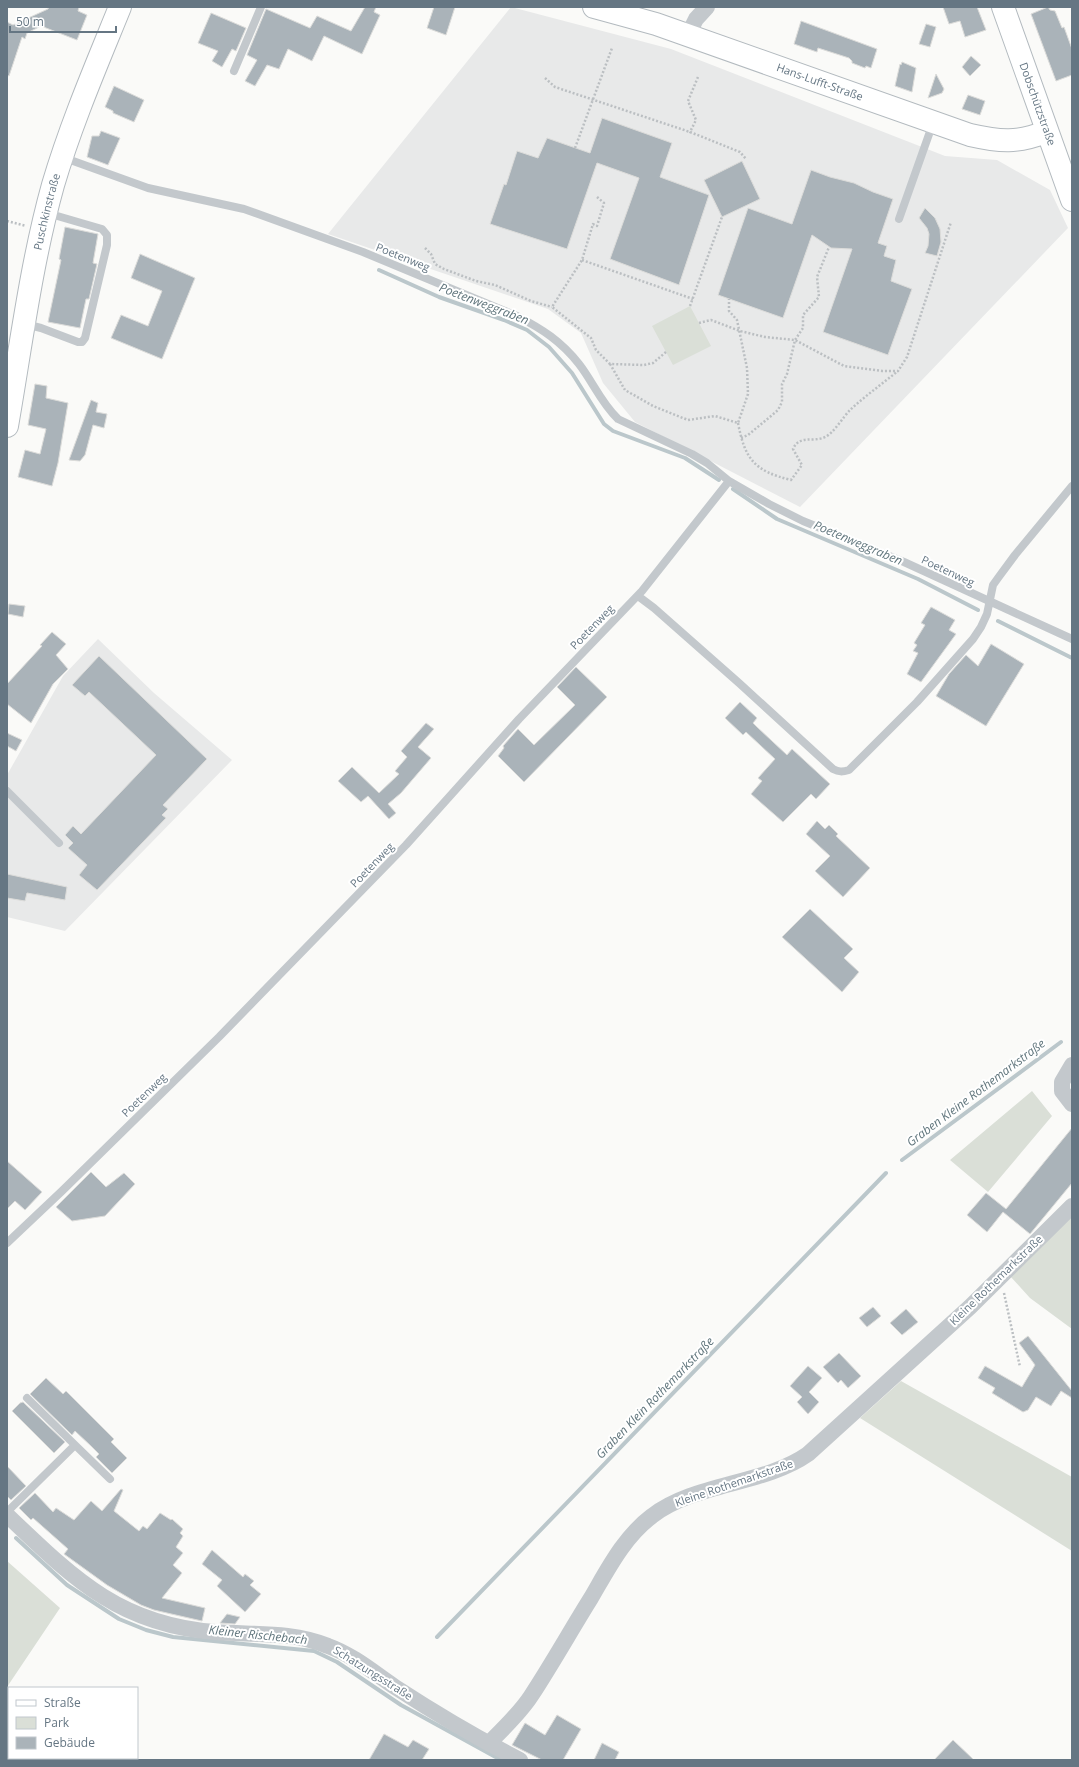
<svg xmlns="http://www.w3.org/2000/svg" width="1079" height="1767" font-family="'Open Sans',sans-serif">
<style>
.built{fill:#e8e9e9}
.green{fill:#dadfd7}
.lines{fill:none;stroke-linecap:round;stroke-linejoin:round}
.stream{stroke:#bbc7cb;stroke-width:4}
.building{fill:#aab3b9;stroke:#dcdcda}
.secondary-casing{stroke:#b3babf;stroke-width:24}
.path{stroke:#bbbfc2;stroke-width:2.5;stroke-dasharray:2 2;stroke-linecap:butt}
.lane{stroke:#c3c8cc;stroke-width:8}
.street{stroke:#c3c8cc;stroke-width:16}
.secondary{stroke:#fff;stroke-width:22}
.labels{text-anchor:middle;stroke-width:4;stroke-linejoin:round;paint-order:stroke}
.street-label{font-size:11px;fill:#657683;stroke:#fff}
.water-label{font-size:12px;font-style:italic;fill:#60757c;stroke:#fff}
</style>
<rect width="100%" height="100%" fill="#fafaf8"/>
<!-- built -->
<path class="built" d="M 511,7 L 671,49 L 945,156 L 997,160 L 1050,190 L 1068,228 L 800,507 L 635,422 L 603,383 L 581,333 L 548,309 L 328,234 Z
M 98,639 L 154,693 L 232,760 L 65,931 L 7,917 L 7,775 L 63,676 Z"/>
<!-- green -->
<path class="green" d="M 690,306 L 711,346 L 673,365 L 652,326 Z
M 1032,1091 L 1052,1116 L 988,1192 L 950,1160 Z
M 1072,1213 L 1072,1329 L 1030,1298 L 1010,1276 Z
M 901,1381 L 1072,1477 L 1072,1551 L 860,1418 Z
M 7,1561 L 60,1608 L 7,1687 Z"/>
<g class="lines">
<!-- stream -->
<path class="stream" d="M 379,270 L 439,297 L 504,320 L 527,330 L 549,347 L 572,373 L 604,424 L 613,431 L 685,458 L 719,480
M 733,489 L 777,519 L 918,579 L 978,610
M 998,621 L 1072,658
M 902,1160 L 1061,1042
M 16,1538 L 67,1585 L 119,1619 L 146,1630 L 173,1637 L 314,1651 L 337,1662 L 401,1705 L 501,1760
M 437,1637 L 886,1173"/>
</g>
<!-- building -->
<path class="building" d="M 49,7 L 79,7 L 78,11 L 87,15 L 77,40 L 41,26 L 27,33 L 25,39 L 22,37 L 9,76 L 7,75 L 7,22 L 13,25 L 48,9 Z
M 365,7 L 376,7 L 374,12 L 380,15 L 362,54 L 324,36 L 312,61 L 288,49 L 279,69 L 267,65 L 255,86 L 245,81 L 257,60 L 247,55 L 266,9 L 310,28 L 317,16 L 351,31 Z
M 434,7 L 455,7 L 446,35 L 427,28 Z
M 943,7 L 977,7 L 986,30 L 965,37 L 960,21 L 949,24 Z
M 1048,7 L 1050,10 L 1055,11 L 1062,28 L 1064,27 L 1072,49 L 1072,75 L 1056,81 L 1031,14 Z
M 211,13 L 246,28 L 236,51 L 232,49 L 222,67 L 212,61 L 218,51 L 198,43 Z
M 801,21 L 877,49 L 871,68 L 866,66 L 865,68 L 852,63 L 852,61 L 849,58 L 818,48 L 817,52 L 794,44 Z
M 926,24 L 936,27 L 930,47 L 919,44 Z
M 971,56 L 981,65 L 970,76 L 962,67 Z
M 902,62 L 916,68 L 912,92 L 895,86 L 900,64 L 901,65 Z
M 936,74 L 944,89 L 942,93 L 928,98 Z
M 114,86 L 144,100 L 134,122 L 113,113 L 113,111 L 105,107 Z
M 968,95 L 985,101 L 980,115 L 962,109 Z
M 602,118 L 672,143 L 660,177 L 709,195 L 679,285 L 610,259 L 639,178 L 597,163 L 567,249 L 490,224 L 504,184 L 506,185 L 517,151 L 538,158 L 547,138 L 590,153 Z
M 101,131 L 120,138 L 108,165 L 87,157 L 92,136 L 99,136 Z
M 742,161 L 760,199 L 722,217 L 704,180 Z
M 811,170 L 830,177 L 854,183 L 873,192 L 893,199 L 878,243 L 887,246 L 884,256 L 896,260 L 891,281 L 912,289 L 888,355 L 823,332 L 852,249 L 831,248 L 812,235 L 783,318 L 718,295 L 748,208 L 792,224 Z
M 925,208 L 935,218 L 940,229 L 941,242 L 937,256 L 925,253 L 928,246 L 929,234 L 927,228 L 919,218 Z
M 65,227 L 98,234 L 93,263 L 97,264 L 89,299 L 86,299 L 80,328 L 48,322 L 61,260 L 59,259 Z
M 140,254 L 195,278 L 162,359 L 111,338 L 121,315 L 148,326 L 162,291 L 131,278 Z
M 35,384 L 47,386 L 46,398 L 68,403 L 58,463 L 52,486 L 18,477 L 25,450 L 40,454 L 46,429 L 28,425 Z
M 91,400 L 98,403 L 96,412 L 107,414 L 104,428 L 93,425 L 85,455 L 80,461 L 69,460 Z
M 9,604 L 25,606 L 23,617 L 8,614 Z
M 931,607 L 955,620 L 949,630 L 956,634 L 921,682 L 907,674 L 918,653 L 913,651 L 917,645 L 914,643 L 925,625 L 921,623 Z
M 52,632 L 66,644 L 56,655 L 68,669 L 53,684 L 31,723 L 7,704 L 7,684 L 42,646 L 40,645 Z
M 991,644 L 1024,664 L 986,726 L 936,696 L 949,674 L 966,655 L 978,666 Z
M 99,656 L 207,759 L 163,805 L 168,809 L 162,815 L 166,818 L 97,890 L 79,875 L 87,865 L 68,848 L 73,843 L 65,835 L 73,826 L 81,834 L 156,755 L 89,692 L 85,696 L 72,685 Z
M 576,667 L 607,697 L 524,782 L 498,756 L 504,748 L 503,746 L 518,729 L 534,745 L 575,705 L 557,687 Z
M 740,702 L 757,718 L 753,723 L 757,727 L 787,755 L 792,749 L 830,784 L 816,799 L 811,794 L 783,822 L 751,794 L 762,781 L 758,778 L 775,759 L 746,732 L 743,735 L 725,718 Z
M 426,723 L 434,729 L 418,747 L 431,758 L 401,793 L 388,804 L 396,813 L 389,819 L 368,796 L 361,802 L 338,781 L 352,767 L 379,793 L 399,774 L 395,771 L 407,757 L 401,751 Z
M 7,733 L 22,740 L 16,751 L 7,746 Z
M 817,821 L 825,829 L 829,825 L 838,834 L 836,836 L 870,868 L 843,897 L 815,871 L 830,856 L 806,834 Z
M 7,874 L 67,887 L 65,900 L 27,893 L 25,901 L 7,898 Z
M 810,909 L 853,949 L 844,958 L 859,972 L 842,992 L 782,937 Z
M 1072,1128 L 1072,1183 L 1030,1234 L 1003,1212 L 987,1232 L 967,1215 L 986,1193 L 1006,1209 Z
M 7,1161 L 42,1192 L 25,1210 L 15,1201 L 7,1209 Z
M 91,1172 L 106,1187 L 124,1173 L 135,1184 L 105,1216 L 72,1221 L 56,1207 Z
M 873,1307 L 881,1316 L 867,1327 L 859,1318 Z
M 906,1309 L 918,1322 L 902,1335 L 890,1323 Z
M 1028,1336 L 1072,1391 L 1072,1398 L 1061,1391 L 1051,1406 L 1036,1397 L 1028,1410 L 1023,1412 L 992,1393 L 995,1388 L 978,1378 L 985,1366 L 1022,1387 L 1035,1365 L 1019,1343 Z
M 839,1353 L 861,1376 L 848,1388 L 841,1380 L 838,1383 L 823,1367 Z
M 808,1366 L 822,1378 L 809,1392 L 819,1402 L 808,1414 L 797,1402 L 802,1397 L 790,1386 Z
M 46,1378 L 63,1394 L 66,1391 L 114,1439 L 111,1442 L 127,1458 L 112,1473 L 96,1457 L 99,1454 L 91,1446 L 75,1431 L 72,1435 L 30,1394 Z
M 23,1402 L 65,1442 L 54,1453 L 12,1411 L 20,1403 Z
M 7,1466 L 26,1486 L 11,1500 L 7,1496 Z
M 121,1489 L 123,1490 L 114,1511 L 139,1531 L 143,1526 L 147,1529 L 160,1513 L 171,1520 L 172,1519 L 183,1529 L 180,1533 L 183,1536 L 176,1547 L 183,1553 L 173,1565 L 182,1573 L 162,1598 L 205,1608 L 202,1621 L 154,1610 L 141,1605 L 107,1585 L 64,1554 L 68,1549 L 33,1518 L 31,1520 L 19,1508 L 35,1493 L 53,1512 L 56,1508 L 74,1520 L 91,1501 L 102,1511 Z
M 212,1550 L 243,1577 L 245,1574 L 254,1581 L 250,1585 L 261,1594 L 245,1612 L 217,1586 L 222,1580 L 202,1564 Z
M 227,1614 L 240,1617 L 235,1624 L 220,1623 Z
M 557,1715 L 581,1729 L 563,1760 L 542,1760 L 512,1745 L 525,1723 L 545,1735 Z
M 384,1734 L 408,1747 L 413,1740 L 429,1749 L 422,1760 L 369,1760 Z
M 953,1740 L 974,1760 L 934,1760 Z
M 602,1743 L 619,1752 L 615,1760 L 594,1760 Z"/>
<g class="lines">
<!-- secondary casing -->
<g class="secondary-casing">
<g id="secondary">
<path id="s1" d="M 594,7 L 656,24 L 970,135 C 1001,142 1017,143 1046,132"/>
<path id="s2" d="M 1003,7 L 1072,200"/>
<path id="s3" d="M 7,426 C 21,346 31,264 53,185 C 71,124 96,66 120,7"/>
</g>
</g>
<!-- path -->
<path class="path" d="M 698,77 L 688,101 L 696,120 L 690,132 L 740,152 L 746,159
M 545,78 L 555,87 L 690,132
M 575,148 L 612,48
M 597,197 L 604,203 L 597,226 L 593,224 L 582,260 L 552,307 L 591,338 L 596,350 L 610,364 L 644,365 L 653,363 L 666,352
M 7,221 L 26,226
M 425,248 L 431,254 L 435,264 L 444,269 L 476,281 L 495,285 L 531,301 L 552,307
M 582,260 L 693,299
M 690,306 L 722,217
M 699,323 L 711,320 L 740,331 L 765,337 L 795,340 L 844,366 L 882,371 L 898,371 L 907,357 L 951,222
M 610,364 L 625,390 L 653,406 L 688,420 L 715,416 L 738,423 L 748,394 L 747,368 L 737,320 L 729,311 L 729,299
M 738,423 C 745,459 754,471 791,480 L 802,465 L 793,449 C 800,434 813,443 825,437 C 834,433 843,417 850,410 C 865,396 882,384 898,371
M 741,438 L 748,435 L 771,416 L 778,410 L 782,402 L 782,384 L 787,374 L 795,340 L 803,328 L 803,315 L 819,297 L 817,277 L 829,247
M 1004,1293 L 1020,1367"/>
<!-- lane -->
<path class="lane" d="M 234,71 L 261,7
M 899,219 L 933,123
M 25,324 L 41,328 L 78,342 L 82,342 L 85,338 L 107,245 L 107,235 L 102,229 L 47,213
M 729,481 L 769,504 L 803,521 L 904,562 L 1072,639
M 638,596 L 654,608 L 739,683 L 833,769 C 839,772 842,772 849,770 L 917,702 L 973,639 L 981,627 L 987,614 L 993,585 L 998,578 L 1015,555 L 1072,486
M 7,791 L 59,843
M 7,1243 L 62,1191 L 219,1037 L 406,845 L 519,719 L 642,591 L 729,481 L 707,463 L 692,454 L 618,419 C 601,403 593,382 579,364 C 561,341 542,329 517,316 L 363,252 L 244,209 L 148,188 L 62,157
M 75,1445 L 110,1479
M 7,1512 L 75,1445 L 27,1398"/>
<!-- street -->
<path class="street" d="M 688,35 L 696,19 L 707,7
M 1072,1065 L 1062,1082 L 1062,1091 L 1072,1104
M 7,1515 C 72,1577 119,1625 215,1632 C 253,1635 292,1631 328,1646 C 353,1655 373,1672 395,1687 C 435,1713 477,1738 520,1760
M 489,1743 C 504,1728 520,1713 531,1696 C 552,1664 571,1630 591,1598 C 608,1569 624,1537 652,1516 C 694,1483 764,1485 808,1454 L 970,1307 L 1072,1206"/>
<!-- secondary -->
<use href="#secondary" class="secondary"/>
</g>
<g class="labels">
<!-- street labels -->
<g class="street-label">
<text dy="4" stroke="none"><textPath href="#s1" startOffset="238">Hans-Lufft-Straße</textPath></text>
<text dy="4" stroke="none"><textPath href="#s2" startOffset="103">Dobschützstraße</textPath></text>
<text dy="4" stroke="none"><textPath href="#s3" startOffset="218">Puschkinstraße</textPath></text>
<text transform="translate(403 257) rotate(22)" y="4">Poetenweg</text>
<text transform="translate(948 571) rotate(25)" y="4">Poetenweg</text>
<text transform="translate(592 627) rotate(-46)" y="4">Poetenweg</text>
<text transform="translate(372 865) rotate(-46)" y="4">Poetenweg</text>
<text transform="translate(144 1095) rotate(-44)" y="4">Poetenweg</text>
<text transform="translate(996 1280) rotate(-44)" y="4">Kleine Rothemarkstraße</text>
<text transform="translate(734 1483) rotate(-19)" y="4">Kleine Rothemarkstraße</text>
<text transform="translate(373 1673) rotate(32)" y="4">Schatzungsstraße</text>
</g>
<!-- water labels -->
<g class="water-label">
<text transform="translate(484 304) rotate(21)" y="4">Poetenweggraben</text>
<text transform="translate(858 543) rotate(23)" y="4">Poetenweggraben</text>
<text transform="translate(976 1093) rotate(-37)" y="4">Graben Kleine Rothemarkstraße</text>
<text transform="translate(655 1398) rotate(-46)" y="4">Graben Klein Rothemarkstraße</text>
<text transform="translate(258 1635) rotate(6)" y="4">Kleiner Rischebach</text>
</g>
</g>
<!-- border -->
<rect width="1079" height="1767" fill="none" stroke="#657683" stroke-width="16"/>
<!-- legend -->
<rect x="8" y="1687" width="130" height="72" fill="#ffffff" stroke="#c1c8cd"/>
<rect x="16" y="1700" width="20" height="6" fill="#ffffff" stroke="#c1c8cd"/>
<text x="44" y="1707" font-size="12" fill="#657683">Straße</text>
<rect x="16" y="1717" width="20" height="12" fill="#dadfd7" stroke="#c1c8cd"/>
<text x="44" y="1727" font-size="12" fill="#657683">Park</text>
<rect x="16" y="1737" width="20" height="12" fill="#aab3b9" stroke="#c1c8cd"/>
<text x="44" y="1747" font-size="12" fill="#657683">Gebäude</text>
<!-- scale -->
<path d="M10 26v6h106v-6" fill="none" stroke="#657683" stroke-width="2"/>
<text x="16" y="26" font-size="12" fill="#657683" stroke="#ffffff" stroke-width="3" paint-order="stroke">50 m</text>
</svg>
